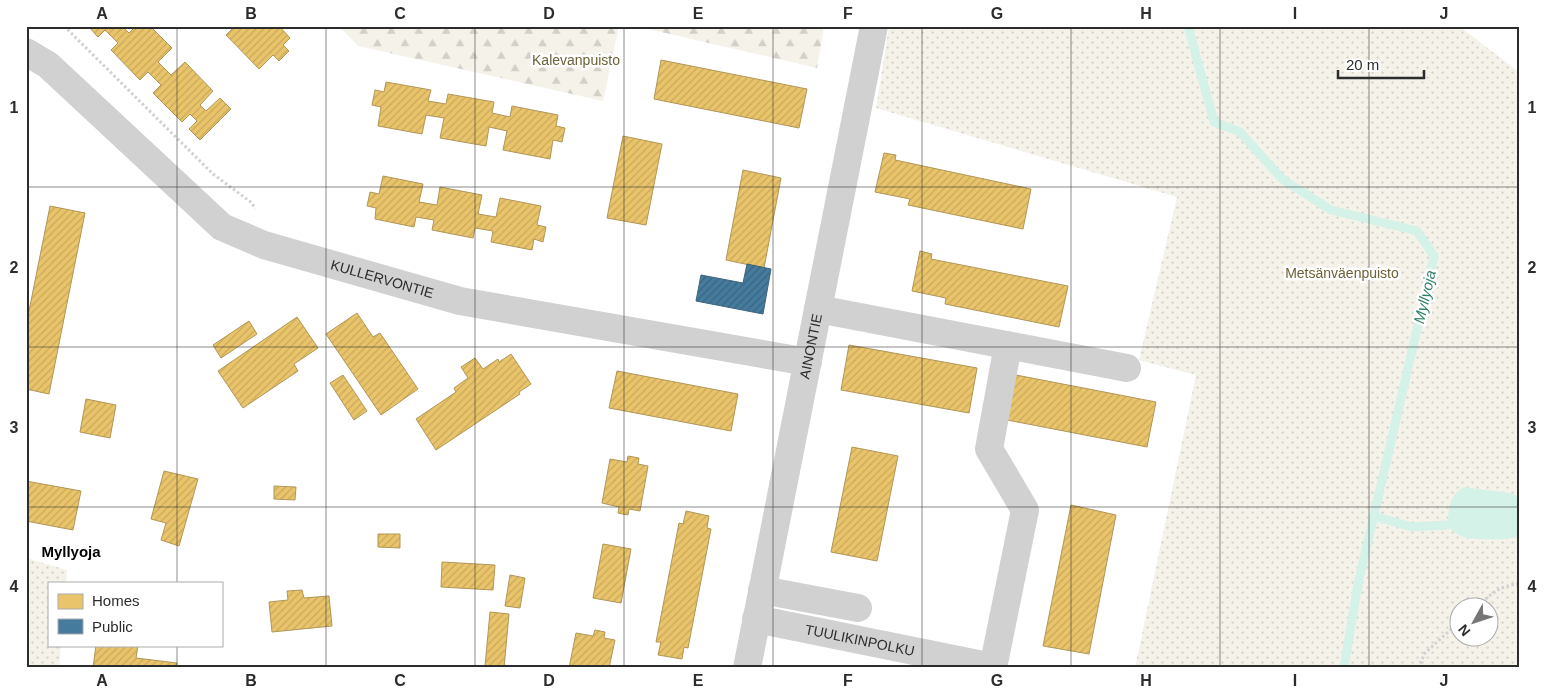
<svg xmlns="http://www.w3.org/2000/svg" width="1546" height="694" font-family="Helvetica,sans-serif">
<style>
.forest{fill:url(#forest-firs)}
.park{fill:url(#park-dots);fill-rule:evenodd}
.water{fill:#d5f2e9}
.homes{fill:url(#homes-hatch);stroke:#b09657}
.public{fill:url(#public-hatch);stroke:#3e637b}
.lines{fill:none;stroke-linecap:round;stroke-linejoin:round}
.stream{stroke:#d5f2e9;stroke-width:9}
.path{stroke:#d1d1d1;stroke-width:3;stroke-dasharray:2.5 2.5;stroke-linecap:butt}
.minor{stroke:#d1d1d1;stroke-width:28}
.grid{fill:none;stroke:#2c2c2c;stroke-width:1;stroke-opacity:0.55}
.labels{text-anchor:middle;stroke-width:5;stroke-linejoin:round;paint-order:stroke}
.park-label{font-size:14px;fill:#6b6237;stroke:#fff}
.street-label{font-size:14px;fill:#2c2c2c;stroke:#fff}
.water-label{font-size:15px;font-style:italic;fill:#308066;stroke:#fff}
.neighbourhood-label{font-size:15px;font-weight:bold;fill:#000;stroke:#fff}
.neatline{fill:none;stroke:#2c2c2c;stroke-width:2}
.grid-label{font-size:16px;text-anchor:middle;font-weight:bold;fill:#2c2c2c}
</style>
<defs>
<pattern id="forest-firs" width="22" height="20" patternUnits="userSpaceOnUse" patternTransform="scale(1.25)"><rect width="22" height="20" fill="#f5f2ea"/><path d="M5 1l3.5 6h-7zM16 11l3.5 6h-7z" fill="#d2d0c9"/></pattern>
<pattern id="park-dots" width="8" height="8" patternUnits="userSpaceOnUse" patternTransform="scale(1.25)"><rect width="8" height="8" fill="#f5f2ea"/><path d="M2 2h.1M6 6h.1" fill="none" stroke="#d2d0c9" stroke-width="1.8" stroke-linecap="round"/></pattern>
<pattern id="homes-hatch" width="6" height="6" patternUnits="userSpaceOnUse" patternTransform="scale(1.25)"><rect width="6" height="6" fill="#e9c46a"/><path d="M-1 1l2-2M0 6l6-6M5 7l2-2" fill="none" stroke="#c8a95c"/></pattern>
<pattern id="public-hatch" width="6" height="6" patternUnits="userSpaceOnUse" patternTransform="scale(1.25)"><rect width="6" height="6" fill="#457b9d"/><path d="M-1 1l2-2M0 6l6-6M5 7l2-2" fill="none" stroke="#3a6580"/></pattern>
</defs>
<rect width="100%" height="100%" fill="#fff"/>
<!-- forest -->
<path class="forest" d="M 339,26 L 619,26 L 603,101 L 358,46 Z
M 635,26 L 824,26 L 817,68 Z"/>
<!-- park -->
<path class="park" d="M 889,26 L 1459,26 L 1520,73 L 1520,668 L 1135,668 L 1196,375 L 1139,360 L 1177,197 L 876,108 ZM 1458,606 L 1488,606 L 1488,636 L 1458,636 Z
M 26,558 L 67,570 L 66,583 L 49,583 L 49,645 L 61,645 L 59,668 L 26,668 Z"/>
<!-- water -->
<path class="water" d="M 1464,487 L 1510,493 L 1520,497 L 1520,535 C 1510,541 1479,540 1467,538 C 1459,536 1452,531 1447,525 C 1449,510 1449,494 1464,487 Z"/>
<!-- homes -->
<path class="homes" d="M 88,26 L 122,26 L 129,33 L 136,26 L 150,26 L 172,48 L 158,62 L 171,75 L 185,62 L 213,91 L 200,105 L 206,111 L 220,98 L 231,109 L 200,140 L 189,129 L 197,121 L 190,114 L 182,122 L 153,93 L 161,85 L 148,72 L 140,80 L 111,50 L 118,43 L 105,30 L 98,37 Z
M 235,26 L 279,26 L 290,38 L 283,45 L 289,51 L 279,61 L 273,55 L 259,69 L 226,35 Z
M 661,60 L 807,89 L 799,128 L 654,99 Z
M 386,82 L 431,90 L 428,101 L 446,104 L 448,94 L 494,102 L 492,113 L 510,117 L 512,106 L 558,115 L 556,126 L 565,128 L 562,142 L 553,140 L 550,159 L 503,150 L 507,131 L 489,127 L 486,146 L 440,138 L 444,118 L 426,115 L 422,134 L 378,126 L 381,107 L 372,105 L 375,90 L 384,92 Z
M 623,136 L 662,144 L 646,225 L 607,218 Z
M 884,153 L 896,155 L 895,160 L 1031,189 L 1023,229 L 908,205 L 910,199 L 875,192 Z
M 743,170 L 781,178 L 764,268 L 726,260 Z
M 383,176 L 423,184 L 419,202 L 437,205 L 440,187 L 482,195 L 478,214 L 496,217 L 500,198 L 541,206 L 537,225 L 546,227 L 543,242 L 534,239 L 532,250 L 491,242 L 493,231 L 475,228 L 473,238 L 432,230 L 434,220 L 416,217 L 414,227 L 375,219 L 376,208 L 367,206 L 370,192 L 379,194 Z
M 50,206 L 85,213 L 49,394 L 26,389 L 26,326 Z
M 920,251 L 932,254 L 931,259 L 1068,286 L 1059,327 L 945,304 L 946,298 L 912,291 Z
M 357,313 L 373,337 L 380,333 L 418,389 L 381,415 L 326,334 Z
M 297,317 L 318,348 L 294,364 L 298,371 L 243,408 L 218,371 Z
M 249,321 L 257,334 L 221,358 L 213,345 Z
M 849,345 L 977,368 L 969,413 L 841,390 Z
M 511,354 L 531,384 L 519,392 L 520,394 L 436,450 L 416,419 L 456,392 L 454,388 L 468,378 L 461,367 L 475,358 L 483,369 L 498,359 L 499,362 Z
M 617,371 L 738,394 L 731,431 L 609,408 Z
M 343,375 L 367,411 L 354,420 L 330,383 Z
M 1016,375 L 1156,402 L 1147,447 L 1007,420 Z
M 86,399 L 116,405 L 110,438 L 80,432 Z
M 852,447 L 898,456 L 877,561 L 831,552 Z
M 628,456 L 639,458 L 638,464 L 648,466 L 640,511 L 629,509 L 628,515 L 618,513 L 619,507 L 602,503 L 610,459 L 627,462 Z
M 164,471 L 198,479 L 179,546 L 161,540 L 166,523 L 151,519 Z
M 26,481 L 81,491 L 73,530 L 26,521 Z
M 274,486 L 296,487 L 295,500 L 274,499 Z
M 1071,505 L 1116,515 L 1089,654 L 1043,646 Z
M 686,511 L 709,516 L 707,528 L 711,529 L 688,648 L 684,647 L 682,659 L 658,655 L 661,642 L 656,642 L 679,523 L 683,524 Z
M 378,534 L 400,534 L 400,548 L 378,547 Z
M 603,544 L 631,549 L 621,603 L 593,598 Z
M 442,562 L 495,565 L 493,590 L 441,587 Z
M 510,575 L 525,578 L 520,608 L 505,606 Z
M 302,590 L 304,598 L 329,596 L 332,626 L 272,632 L 269,602 L 288,600 L 287,591 Z
M 490,612 L 509,614 L 504,668 L 485,666 Z
M 595,630 L 605,632 L 604,638 L 615,640 L 609,668 L 569,668 L 576,633 L 593,636 Z
M 96,645 L 138,645 L 136,658 L 177,663 L 176,668 L 93,668 Z"/>
<!-- public -->
<path class="public" d="M 747,264 L 771,269 L 763,314 L 696,301 L 701,275 L 743,283 Z"/>
<g class="lines">
<!-- stream -->
<path class="stream" d="M 1188,26 L 1214,122 L 1240,132 L 1282,179 L 1331,210 L 1417,231 L 1434,256 L 1358,584 L 1344,668
M 1373,516 L 1412,527 L 1447,525"/>
<!-- path -->
<path class="path" d="M 64,26 L 213,174 L 252,203 L 255,209
M 1478,606 C 1491,594 1500,585 1520,584
M 1418,668 L 1425,653 L 1458,623"/>
<!-- minor -->
<g class="minor">
<path id="s1" d="M 26,52 L 48,65 L 222,227 L 264,245 L 460,301 L 808,362"/>
<path d="M 818,309 L 1127,368"/>
<path d="M 762,590 L 858,608"/>
<path id="s2" d="M 756,619 L 993,667"/>
<path id="s3" d="M 747,668 L 874,26"/>
<path d="M 993,668 L 1025,510 L 989,449 L 1008,345"/>
</g>
</g>
<!-- grid -->
<path class="grid" d="M 177,26 L 177,583M 326,26 L 326,668M 475,26 L 475,668M 624,26 L 624,668M 773,26 L 773,668M 922,26 L 922,668M 1071,26 L 1071,668M 1220,26 L 1220,668M 1369,26 L 1369,668M 26,187 L 1520,187M 26,347 L 1520,347M 26,507 L 1520,507M 177,645 L 177,668"/>
<g class="labels">
<!-- park labels -->
<g class="park-label">
<text x="576" y="65">Kalevanpuisto</text>
<text x="1342" y="278">Metsänväenpuisto</text>
</g>
<!-- street labels -->
<g class="street-label">
<text dy="5" stroke="none"><textPath href="#s1" startOffset="432">KULLERVONTIE</textPath></text>
<text dy="5" stroke="none"><textPath href="#s3" startOffset="328">AINONTIE</textPath></text>
<text dy="5" stroke="none"><textPath href="#s2" startOffset="106">TUULIKINPOLKU</textPath></text>
</g>
<!-- water labels -->
<g class="water-label">
<text transform="translate(1425 297) rotate(-77)" y="5">Myllyoja</text>
</g>
<!-- neighbourhood labels -->
<g class="neighbourhood-label">
<text x="71" y="557">Myllyoja</text>
</g>
</g>
<!-- border -->
<rect width="1546" height="694" fill="none" stroke="#ffffff" stroke-width="55"/>
<!-- legend -->
<rect x="48" y="582" width="175" height="65" fill="#ffffff" stroke="#ababab"/>
<rect x="58" y="594" width="25" height="15" fill="#e9c46a" stroke="#ababab"/>
<text x="92" y="606" font-size="15" fill="#2c2c2c">Homes</text>
<rect x="58" y="619" width="25" height="15" fill="#457b9d" stroke="#ababab"/>
<text x="92" y="632" font-size="15" fill="#2c2c2c">Public</text>
<!-- north arrow -->
<g transform="translate(1474 622) rotate(230)"><circle r="24" fill="#ffffff" stroke="#ababab"/>
<path d="M0-4L9 19L0 12L-9 19Z" fill="#767676"/>
<text y="-8" font-size="14" font-weight="bold" text-anchor="middle" fill="#2c2c2c">N</text>
</g>
<!-- scale -->
<path d="M1338 70v8h86v-8" fill="none" stroke="#2c2c2c" stroke-width="2.5"/>
<text x="1346" y="70" font-size="15" fill="#2c2c2c" stroke="#ffffff" stroke-width="4" paint-order="stroke">20 m</text>
<rect x="28" y="28" width="1490" height="638" class="neatline"/>
<g class="grid-label">
<text x="102" y="19">A</text>
<text x="251" y="19">B</text>
<text x="400" y="19">C</text>
<text x="549" y="19">D</text>
<text x="698" y="19">E</text>
<text x="848" y="19">F</text>
<text x="997" y="19">G</text>
<text x="1146" y="19">H</text>
<text x="1295" y="19">I</text>
<text x="1444" y="19">J</text>
<text x="14" y="113">1</text>
<text x="1532" y="113">1</text>
<text x="14" y="273">2</text>
<text x="1532" y="273">2</text>
<text x="14" y="433">3</text>
<text x="1532" y="433">3</text>
<text x="14" y="592">4</text>
<text x="1532" y="592">4</text>
<text x="102" y="686">A</text>
<text x="251" y="686">B</text>
<text x="400" y="686">C</text>
<text x="549" y="686">D</text>
<text x="698" y="686">E</text>
<text x="848" y="686">F</text>
<text x="997" y="686">G</text>
<text x="1146" y="686">H</text>
<text x="1295" y="686">I</text>
<text x="1444" y="686">J</text>
</g>
</svg>
